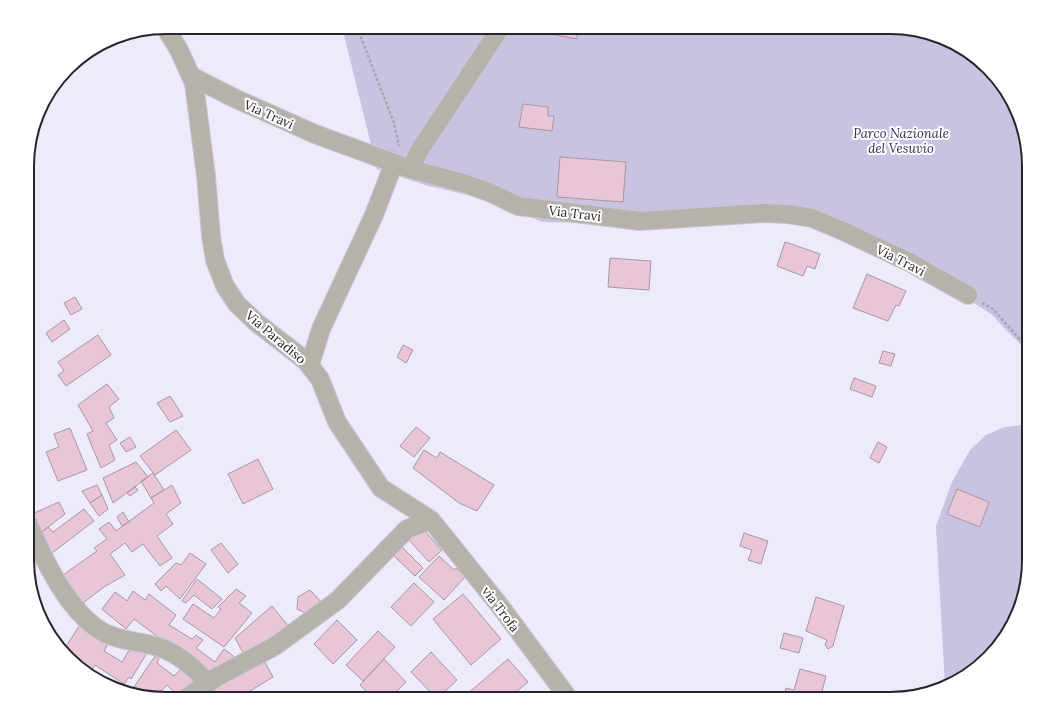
<svg xmlns="http://www.w3.org/2000/svg" width="1056" height="726" font-family="Lora,serif">
<style>
.green{fill:#c9c3e1}
.building{fill:#e8c6d8;stroke:#a897a0}
.lines{fill:none;stroke-linecap:round;stroke-linejoin:round}
.minor-casing{stroke:#c9c7d6;stroke-width:20}
.path{stroke:#a8a5b3;stroke-width:2.5;stroke-dasharray:3 2;stroke-linecap:butt}
.minor{stroke:#b6b1aa;stroke-width:18}
.labels{text-anchor:middle;stroke-width:4;stroke-linejoin:round;paint-order:stroke}
.street-label{font-size:13px;fill:#27252c;stroke:#fff}
.park-label{font-size:13px;font-style:italic;fill:#372b56;stroke:#fff}
.rim{fill:none;stroke:#27252c;stroke-width:2}
</style>
<rect width="100%" height="100%" fill="#edeafb"/>
<!-- green -->
<path class="green" d="M 342,27 L 899,27 L 935,34 L 975,56 L 1015,104 L 1029,157 L 1029,353 L 991,314 L 918,267 L 795,213 L 666,225 L 543,222 L 484,199 L 425,185 L 377,169 Z
M 1029,424 L 1029,569 L 1022,605 L 1000,645 L 952,685 L 945,686 L 936,526 L 952,482 L 970,450 L 986,435 L 1005,427 Z"/>
<!-- building -->
<path class="building" d="M 535,27 L 577,27 L 577,39 L 534,31 Z
M 523,104 L 548,107 L 548,116 L 554,116 L 552,131 L 519,127 Z
M 560,157 L 626,162 L 623,202 L 557,197 Z
M 785,242 L 820,254 L 815,269 L 807,266 L 803,276 L 777,266 Z
M 610,258 L 651,261 L 649,290 L 608,287 Z
M 867,274 L 906,291 L 899,306 L 896,305 L 888,321 L 853,308 Z
M 75,297 L 82,309 L 71,315 L 64,303 Z
M 64,320 L 70,329 L 52,342 L 46,333 Z
M 98,335 L 111,355 L 66,386 L 58,375 L 64,371 L 58,362 Z
M 403,345 L 413,350 L 406,363 L 397,357 Z
M 883,351 L 895,354 L 891,366 L 879,363 Z
M 854,378 L 876,386 L 872,397 L 850,389 Z
M 107,384 L 119,399 L 109,407 L 114,418 L 106,423 L 117,440 L 109,445 L 115,460 L 101,468 L 87,434 L 93,431 L 78,405 Z
M 170,396 L 183,416 L 170,422 L 157,403 Z
M 416,427 L 430,438 L 414,457 L 400,446 Z
M 70,428 L 87,470 L 58,481 L 46,452 L 59,447 L 54,434 Z
M 176,430 L 191,450 L 155,475 L 140,456 Z
M 130,437 L 136,447 L 126,452 L 120,443 Z
M 878,442 L 887,447 L 879,463 L 870,458 Z
M 424,450 L 437,458 L 440,452 L 494,485 L 477,511 L 459,503 L 413,468 Z
M 258,459 L 273,489 L 243,504 L 228,474 Z
M 136,462 L 148,477 L 113,503 L 103,478 Z
M 153,473 L 164,490 L 151,498 L 141,481 Z
M 97,485 L 102,495 L 90,503 L 82,491 Z
M 172,485 L 181,503 L 166,514 L 173,524 L 157,536 L 172,558 L 160,566 L 143,544 L 132,552 L 125,543 L 110,554 L 125,575 L 104,587 L 83,603 L 63,575 L 97,551 L 94,548 L 107,539 L 99,529 L 109,522 L 116,531 L 154,503 L 151,498 Z
M 135,487 L 138,490 L 130,496 L 127,493 Z
M 957,489 L 989,502 L 980,527 L 947,514 Z
M 102,495 L 108,509 L 99,516 L 90,503 Z
M 59,502 L 65,514 L 39,534 L 32,514 Z
M 84,509 L 94,521 L 48,556 L 39,534 L 48,527 L 53,532 Z
M 123,512 L 129,522 L 122,526 L 117,517 Z
M 422,528 L 442,550 L 429,562 L 409,540 Z
M 744,533 L 768,541 L 761,564 L 748,560 L 752,550 L 740,546 Z
M 221,543 L 238,564 L 228,573 L 211,550 Z
M 402,547 L 423,568 L 415,576 L 393,555 Z
M 190,553 L 206,564 L 180,599 L 166,586 L 161,591 L 155,584 L 176,563 L 181,565 Z
M 439,556 L 454,570 L 456,568 L 465,577 L 444,600 L 419,577 Z
M 197,579 L 222,599 L 212,609 L 194,595 L 186,603 L 182,601 Z
M 414,583 L 434,602 L 411,626 L 391,607 Z
M 236,589 L 246,596 L 239,603 L 252,613 L 224,647 L 183,619 L 193,604 L 214,618 L 221,609 L 218,607 Z
M 310,590 L 324,605 L 313,617 L 297,609 L 298,597 Z
M 133,591 L 145,600 L 149,594 L 176,615 L 169,625 L 192,639 L 196,635 L 203,640 L 196,648 L 215,662 L 224,649 L 237,659 L 214,679 L 134,619 L 126,629 L 102,609 L 115,592 L 127,601 Z
M 463,594 L 501,639 L 471,665 L 433,619 Z
M 816,597 L 844,606 L 833,646 L 828,649 L 825,645 L 827,640 L 806,631 Z
M 272,606 L 291,629 L 246,658 L 235,638 Z
M 337,620 L 357,640 L 333,664 L 314,644 Z
M 80,625 L 109,642 L 104,651 L 122,662 L 131,647 L 147,653 L 131,679 L 129,677 L 124,684 L 95,665 L 90,672 L 74,663 L 70,657 L 73,652 L 65,648 Z
M 378,631 L 395,647 L 363,681 L 346,665 Z
M 784,633 L 803,638 L 799,653 L 780,648 Z
M 431,652 L 457,680 L 437,699 L 411,672 Z
M 155,656 L 159,659 L 157,663 L 174,676 L 181,669 L 199,679 L 180,698 L 167,685 L 161,691 L 167,698 L 167,699 L 157,699 L 130,693 Z
M 263,659 L 273,677 L 237,699 L 196,699 Z
M 384,659 L 406,682 L 396,692 L 403,699 L 374,699 L 360,685 Z
M 508,659 L 528,682 L 508,699 L 469,699 L 466,695 Z
M 800,669 L 826,676 L 820,699 L 783,699 L 786,688 L 794,690 Z
M 533,692 L 539,699 L 525,699 Z"/>
<g class="lines">
<!-- minor casing -->
<g class="minor-casing">
<path id="minor" d="M 165,27 L 179,50 L 194,83 L 206,176 L 211,236 L 215,260 L 225,286 L 237,304 L 257,323 L 306,361 L 320,379 L 337,422 L 381,488 L 431,520 L 500,606 L 569,699
M 191,76 L 234,98 L 315,134 L 410,169 L 463,183 L 489,192 L 518,206 L 640,221 L 764,213 L 787,214 L 812,218 L 843,231 L 911,263 L 968,295
M 410,169 L 421,148 L 501,27
M 310,365 L 321,329 L 374,215 L 394,163
M 28,523 C 43,558 67,610 101,631 C 116,640 134,641 151,645 C 175,650 192,666 208,683
M 185,699 L 217,677 L 275,646 L 338,600 L 407,529 L 431,520"/>
</g>
<!-- path -->
<path class="path" d="M 357,27 L 394,123 L 399,146
M 982,303 L 993,309 L 1029,350"/>
<!-- minor -->
<use href="#minor" class="minor"/>
</g>
<g class="labels">
<!-- street labels -->
<g class="street-label">
<text transform="translate(269 114) rotate(24)" y="5">Via Travi</text>
<text transform="translate(575 213) rotate(7)" y="5">Via Travi</text>
<text transform="translate(901 260) rotate(27)" y="5">Via Travi</text>
<text transform="translate(276 337) rotate(40)" y="5">Via Paradiso</text>
<text transform="translate(501 609) rotate(53)" y="5">via Trofa</text>
</g>
<!-- park labels -->
<g class="park-label">
<text x="901" y="138">Parco Nazionale<tspan x="901" dy="15">del Vesuvio</tspan></text>
</g>
</g>
<!-- crop -->
<path d="M0 0H1056V726H0ZM166 34H890A132 132 0 0 1 1022 166V560A132 132 0 0 1 890 692H166A132 132 0 0 1 34 560V166A132 132 0 0 1 166 34Z" fill="#fff" fill-rule="evenodd"/>
<path class="rim" d="M166 34H890A132 132 0 0 1 1022 166V560A132 132 0 0 1 890 692H166A132 132 0 0 1 34 560V166A132 132 0 0 1 166 34Z"/>
</svg>
